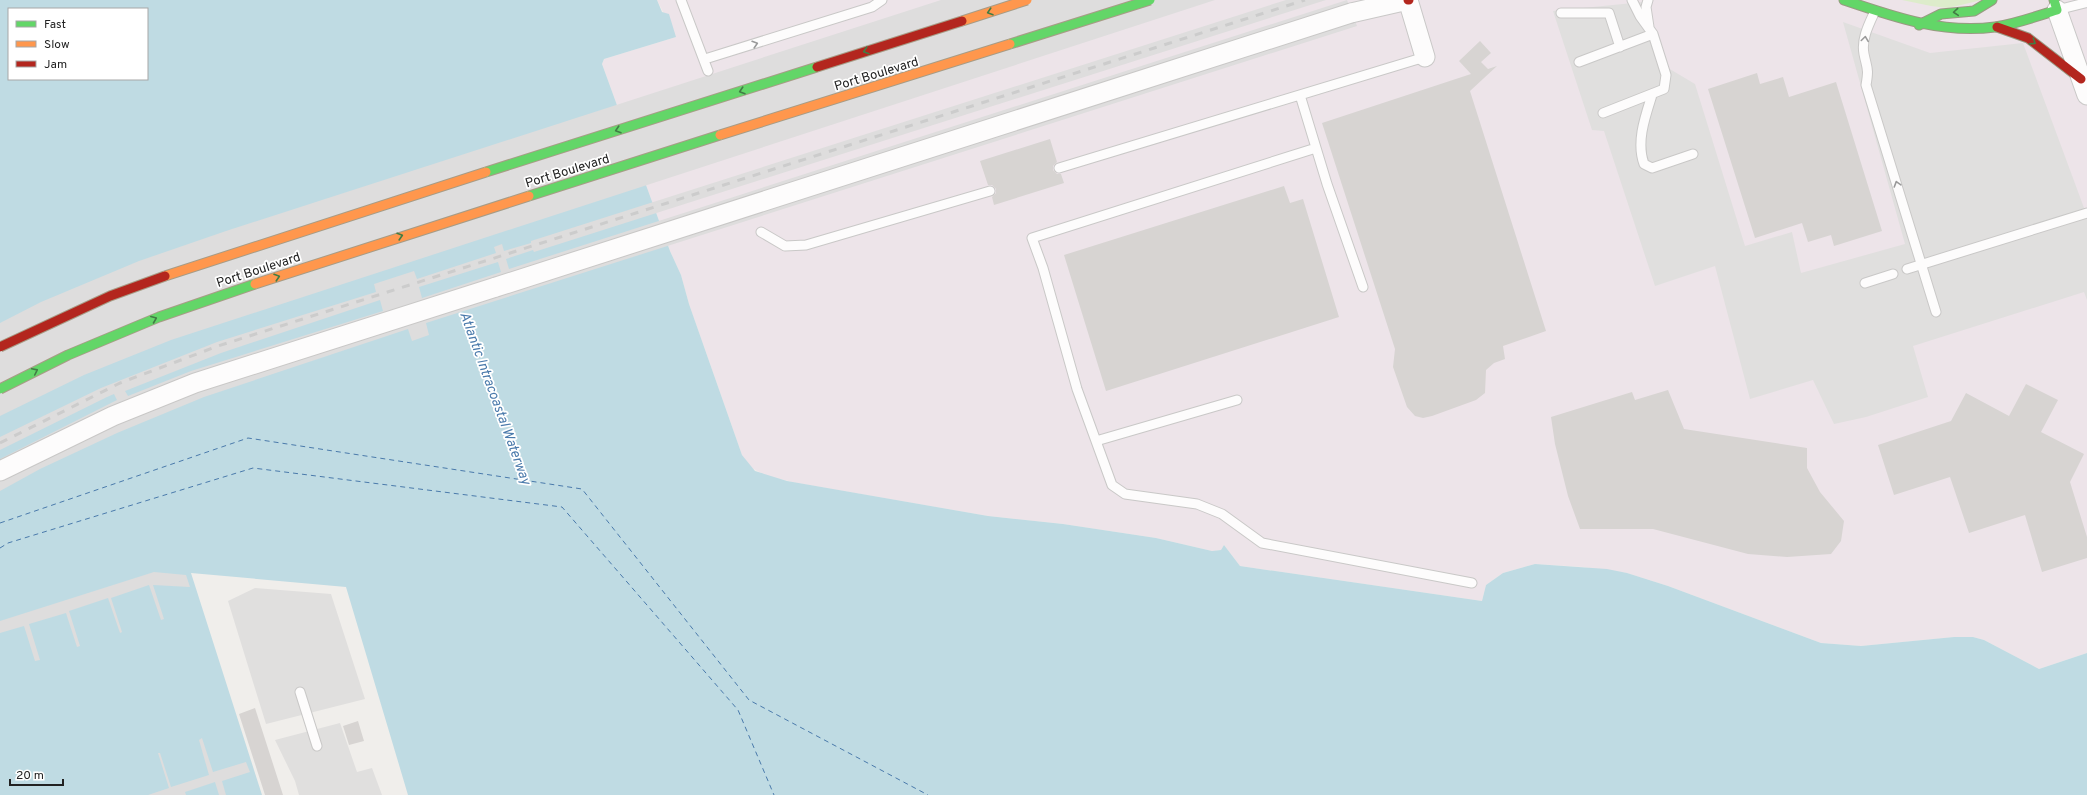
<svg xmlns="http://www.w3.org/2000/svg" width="2087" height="795" font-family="Overpass,sans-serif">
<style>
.industrial{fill:#ede4e9}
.grass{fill:#ddeccb}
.parking{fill:#e0dfde}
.water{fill:#bfdbe3;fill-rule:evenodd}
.pier{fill:#dedddd;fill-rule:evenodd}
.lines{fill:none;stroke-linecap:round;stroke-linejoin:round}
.ferry{stroke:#4a7aab;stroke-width:1;stroke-dasharray:5 4;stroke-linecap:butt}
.building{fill:#d7d4d2}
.lane-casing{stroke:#c9c8c7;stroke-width:11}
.street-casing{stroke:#c9c8c7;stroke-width:21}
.fast-casing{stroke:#999a82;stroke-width:11}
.jam-casing{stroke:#999a82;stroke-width:11}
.lane{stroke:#fdfcfc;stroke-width:9}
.street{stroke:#fdfcfc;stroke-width:19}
.fast{stroke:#63d668;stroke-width:9}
.jam{stroke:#b3261e;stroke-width:9}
.rail{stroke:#ccc;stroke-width:3;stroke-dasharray:8 8;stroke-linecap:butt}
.street-bridge-casing{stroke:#c9c8c7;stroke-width:21;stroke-linecap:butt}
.fast-bridge-casing{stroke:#a79c86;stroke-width:11;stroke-linecap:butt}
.slow-bridge-casing{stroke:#a79c86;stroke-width:11;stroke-linecap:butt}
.jam-bridge-casing{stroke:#a79c86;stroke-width:11;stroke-linecap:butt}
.street-bridge{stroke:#fdfcfc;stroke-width:19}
.fast-bridge{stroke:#63d668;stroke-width:9}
.slow-bridge{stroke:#ff974d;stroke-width:9}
.jam-bridge{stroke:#b3261e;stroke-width:9}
.oneway{stroke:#427c45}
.oneway2{stroke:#9a9a9a}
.labels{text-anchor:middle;stroke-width:3.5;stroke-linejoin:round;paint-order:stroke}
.street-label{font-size:13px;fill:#222;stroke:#fff}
.water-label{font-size:14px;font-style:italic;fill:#4a7aab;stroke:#fff}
</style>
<rect width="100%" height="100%" fill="#f0eeeb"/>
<!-- industrial -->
<path class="industrial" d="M 657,0 L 2087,0 L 2087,653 L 2039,669 L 1984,640 L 1973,637 L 1954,637 L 1861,646 L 1821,643 L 1668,586 L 1627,573 L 1583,567 L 1535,564 L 1503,573 L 1486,585 L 1482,601 L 1240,566 L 1224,545 L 1221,550 L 1212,551 L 1156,538 L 1063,524 L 988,516 L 797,483 L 767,476 L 750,467 L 742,455 L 689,304 L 681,275 L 670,251 L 602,64 L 604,59 L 676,37 Z"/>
<!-- grass -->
<path class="grass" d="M 1902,0 L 1982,0 L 1948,8 L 1931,6 Z"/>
<!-- parking -->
<path class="parking" d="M 1643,2 L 1663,65 L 1695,84 L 1745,246 L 1792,232 L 1801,273 L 1905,244 L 1843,22 L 1930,53 L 2023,43 L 2087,216 L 2087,300 L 2084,292 L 1913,346 L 1928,397 L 1866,417 L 1834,424 L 1813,380 L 1750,399 L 1715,266 L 1655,286 L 1604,131 L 1592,130 L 1553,11 Z
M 255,588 L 331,594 L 365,699 L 266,724 L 228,601 Z
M 340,723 L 357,772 L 372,768 L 382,795 L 299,795 L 295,781 L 275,740 Z"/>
<!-- water -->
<path class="water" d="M 0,0 L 657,0 L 662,12 L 669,14 L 676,37 L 604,59 L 602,64 L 670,251 L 681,275 L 689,304 L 742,455 L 755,471 L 787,481 L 988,516 L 1063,524 L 1156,538 L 1212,551 L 1221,550 L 1224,545 L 1240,566 L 1482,601 L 1486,585 L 1503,573 L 1535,564 L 1607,569 L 1627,573 L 1668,586 L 1821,643 L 1861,646 L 1954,637 L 1973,637 L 1984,640 L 2039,669 L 2087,653 L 2087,795 L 408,795 L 346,587 L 191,573 L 262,795 L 0,795 ZM 9,9 L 147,9 L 147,79 L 9,79 Z"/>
<!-- pier -->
<path class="pier" d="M 941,0 L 1215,0 L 171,340 L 84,375 L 0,416 L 0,323 L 41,302 L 139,261 L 226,231 Z
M 1286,0 L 1326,0 L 534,252 L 533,250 L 506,259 L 509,269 L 1347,0 L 1357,26 L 426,323 L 429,335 L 412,341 L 408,329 L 204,397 L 117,433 L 40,469 L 0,491 L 0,459 L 117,400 L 114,394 L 107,397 L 0,450 L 0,437 L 101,388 L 217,342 L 376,292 L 374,284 L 414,271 L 417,279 L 496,253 L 494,247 L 502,244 L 504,251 L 531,243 L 531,241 ZM 498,262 L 501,272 L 422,298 L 419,287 ZM 380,300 L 383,311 L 191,371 L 128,396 L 125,391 L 221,353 Z
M 154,572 L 186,575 L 190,587 L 153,585 L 164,619 L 161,620 L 149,585 L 111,598 L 122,632 L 120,633 L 108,598 L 69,611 L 80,646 L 77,647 L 66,613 L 29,624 L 40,660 L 35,661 L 24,626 L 0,633 L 0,621 Z
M 202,738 L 213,772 L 246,762 L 250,772 L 222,781 L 226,795 L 219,795 L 215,782 L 185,792 L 186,795 L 148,795 L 169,788 L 158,753 L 160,753 L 171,787 L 209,775 L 199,740 Z"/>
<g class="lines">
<!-- ferry -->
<path class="ferry" d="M 0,523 L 248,438 L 582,489 L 749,700 L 928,795
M 0,548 L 8,543 L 253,468 L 562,507 L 738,710 L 774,795"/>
</g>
<!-- building -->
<path class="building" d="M 1480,41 L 1491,53 L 1481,62 L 1488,69 L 1497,66 L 1470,91 L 1546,331 L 1503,346 L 1505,359 L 1494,363 L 1486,370 L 1485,393 L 1476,400 L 1432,416 L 1423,418 L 1415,416 L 1407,407 L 1393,367 L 1395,349 L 1322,123 L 1471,74 L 1459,61 Z
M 1757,73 L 1760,84 L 1783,77 L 1789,97 L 1836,82 L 1882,231 L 1834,246 L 1831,235 L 1808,242 L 1802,223 L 1755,238 L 1708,89 Z
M 1050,139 L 1057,162 L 1053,166 L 1053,170 L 1057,174 L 1061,174 L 1064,183 L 994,205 L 992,197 L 996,193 L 996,189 L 992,185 L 988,185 L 980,161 Z
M 1284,186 L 1290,203 L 1303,199 L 1339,317 L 1106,391 L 1064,255 Z
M 2026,384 L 2058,400 L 2041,432 L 2084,454 L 2070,482 L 2087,537 L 2087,558 L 2042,572 L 2025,515 L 1969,533 L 1950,477 L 1894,495 L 1878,445 L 1951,421 L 1966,393 L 2009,416 Z
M 1668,390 L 1684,429 L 1807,448 L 1807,468 L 1820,492 L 1844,521 L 1841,541 L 1831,554 L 1787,557 L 1748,554 L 1653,529 L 1580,529 L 1568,496 L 1555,444 L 1551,417 L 1632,392 L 1635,400 Z
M 255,708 L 283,795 L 265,795 L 239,714 Z
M 358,721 L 364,741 L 349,745 L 343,726 Z"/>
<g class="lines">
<!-- lane casing -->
<g class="lane-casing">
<path id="lane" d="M 681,0 L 708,71
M 1648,0 L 1646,7 L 1649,27
M 2057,10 L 2085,3
M 1875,11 C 1869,24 1861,39 1864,54 C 1867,69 1869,68 1866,85 L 1936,312
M 1561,13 L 1609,13 L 1620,47
M 705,59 L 872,7 L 882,0
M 1579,62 L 1653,34
M 1300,95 L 1327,184 L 1363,287
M 1652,95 C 1645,117 1636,142 1644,164 L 1652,168 L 1693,154
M 1603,113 L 1664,89 L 1666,75 L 1653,34 L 1640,16 L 1632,0
M 1316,148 L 1032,238 L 1043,268 L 1077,389 L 1112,485 L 1125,494 L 1197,504 L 1222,514 L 1262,543 L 1472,583
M 1059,168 L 1425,57
M 761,232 L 785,246 L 806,245 L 990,191
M 1907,269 L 2087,213
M 1865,283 L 1893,274
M 1096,441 L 1237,400
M 300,692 L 317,746"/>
</g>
<!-- street casing -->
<g class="street-casing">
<path id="street" d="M 2057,10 L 2087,95
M 1351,13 L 1408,0 L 1425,57
M 0,471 L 113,416 L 195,383 L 496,287"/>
</g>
<!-- fast casing -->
<g class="fast-casing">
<path id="fast" d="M 1844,0 C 1894,17 1942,34 1995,27 C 2016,24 2037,16 2057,10 L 2054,0
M 1919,25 L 1941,14 L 1974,11 L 1992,0"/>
</g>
<!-- jam casing -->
<g class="jam-casing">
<path id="jam" d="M 1408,0 L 1409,0
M 1997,27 L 2028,38 L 2081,79"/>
</g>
<!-- lane -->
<use href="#lane" class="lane"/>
<!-- street -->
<use href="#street" class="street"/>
<!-- fast -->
<use href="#fast" class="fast"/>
<!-- jam -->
<use href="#jam" class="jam"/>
<!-- rail -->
<path class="rail" d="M 0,443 L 120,383 L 218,346 L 1305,0"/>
<!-- street-bridge casing -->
<g class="street-bridge-casing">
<path id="street-bridge" d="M 496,287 L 1351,13"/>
</g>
<!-- fast-bridge casing -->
<g class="fast-bridge-casing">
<path id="fast-bridge" d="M 1010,44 L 1150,0
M 486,172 L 817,67
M 529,196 L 720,135
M 0,389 L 68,355 L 159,317 L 255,284"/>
</g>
<!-- slow-bridge casing -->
<g class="slow-bridge-casing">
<path id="slow-bridge" d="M 962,21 L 1027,0
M 720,135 L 1010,44
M 165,276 L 486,172
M 255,284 L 529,196"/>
</g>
<!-- jam-bridge casing -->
<g class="jam-bridge-casing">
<path id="jam-bridge" d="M 817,67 L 962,21
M 0,347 L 110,296 L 165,276"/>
</g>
<!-- street-bridge -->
<use href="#street-bridge" class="street-bridge"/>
<!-- fast-bridge -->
<use href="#fast-bridge" class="fast-bridge"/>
<!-- slow-bridge -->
<use href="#slow-bridge" class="slow-bridge"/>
<!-- jam-bridge -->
<use href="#jam-bridge" class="jam-bridge"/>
</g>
<!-- one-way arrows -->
<defs><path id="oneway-chevron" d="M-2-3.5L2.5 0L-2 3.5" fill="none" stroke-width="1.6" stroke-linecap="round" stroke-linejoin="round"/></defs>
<g class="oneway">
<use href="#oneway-chevron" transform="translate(990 12) rotate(162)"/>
<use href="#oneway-chevron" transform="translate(1956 12) rotate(175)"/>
<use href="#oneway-chevron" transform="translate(2033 42) rotate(33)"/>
<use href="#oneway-chevron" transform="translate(866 51) rotate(162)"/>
<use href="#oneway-chevron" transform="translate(742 91) rotate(162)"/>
<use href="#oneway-chevron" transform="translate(618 130) rotate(162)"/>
<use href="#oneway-chevron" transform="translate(400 236) rotate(-17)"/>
<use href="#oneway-chevron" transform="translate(277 277) rotate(-18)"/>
<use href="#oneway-chevron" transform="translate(154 319) rotate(-22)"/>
<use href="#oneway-chevron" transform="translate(35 371) rotate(-26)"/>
</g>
<g class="oneway2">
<use href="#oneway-chevron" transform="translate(1865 39) rotate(-82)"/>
<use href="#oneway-chevron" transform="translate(755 44) rotate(-17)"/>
<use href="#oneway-chevron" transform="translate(1897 184) rotate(-107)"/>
</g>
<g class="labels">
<!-- street labels -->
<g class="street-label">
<text transform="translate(876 73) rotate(-17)" y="5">Port Boulevard</text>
<text transform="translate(567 170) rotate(-17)" y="5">Port Boulevard</text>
<text transform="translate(258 269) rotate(-18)" y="5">Port Boulevard</text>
</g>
<!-- water labels -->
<g class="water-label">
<text transform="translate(496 398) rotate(70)" y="5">Atlantic Intracoastal Waterway</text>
</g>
</g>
<!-- legend -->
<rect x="8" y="8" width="140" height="72" fill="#ffffff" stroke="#a7a7a7"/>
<rect x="16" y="21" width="20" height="6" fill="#63d668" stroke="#a7a7a7"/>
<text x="44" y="28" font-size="12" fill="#222222">Fast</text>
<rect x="16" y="41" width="20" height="6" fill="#ff974d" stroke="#a7a7a7"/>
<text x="44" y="48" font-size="12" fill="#222222">Slow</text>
<rect x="16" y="61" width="20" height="6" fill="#b3261e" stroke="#a7a7a7"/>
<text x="44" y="68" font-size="12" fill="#222222">Jam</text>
<!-- scale -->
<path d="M10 779v6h53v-6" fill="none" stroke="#222222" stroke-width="2"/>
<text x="16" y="779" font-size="12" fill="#222222" stroke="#ffffff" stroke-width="3" paint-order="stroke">20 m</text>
</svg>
